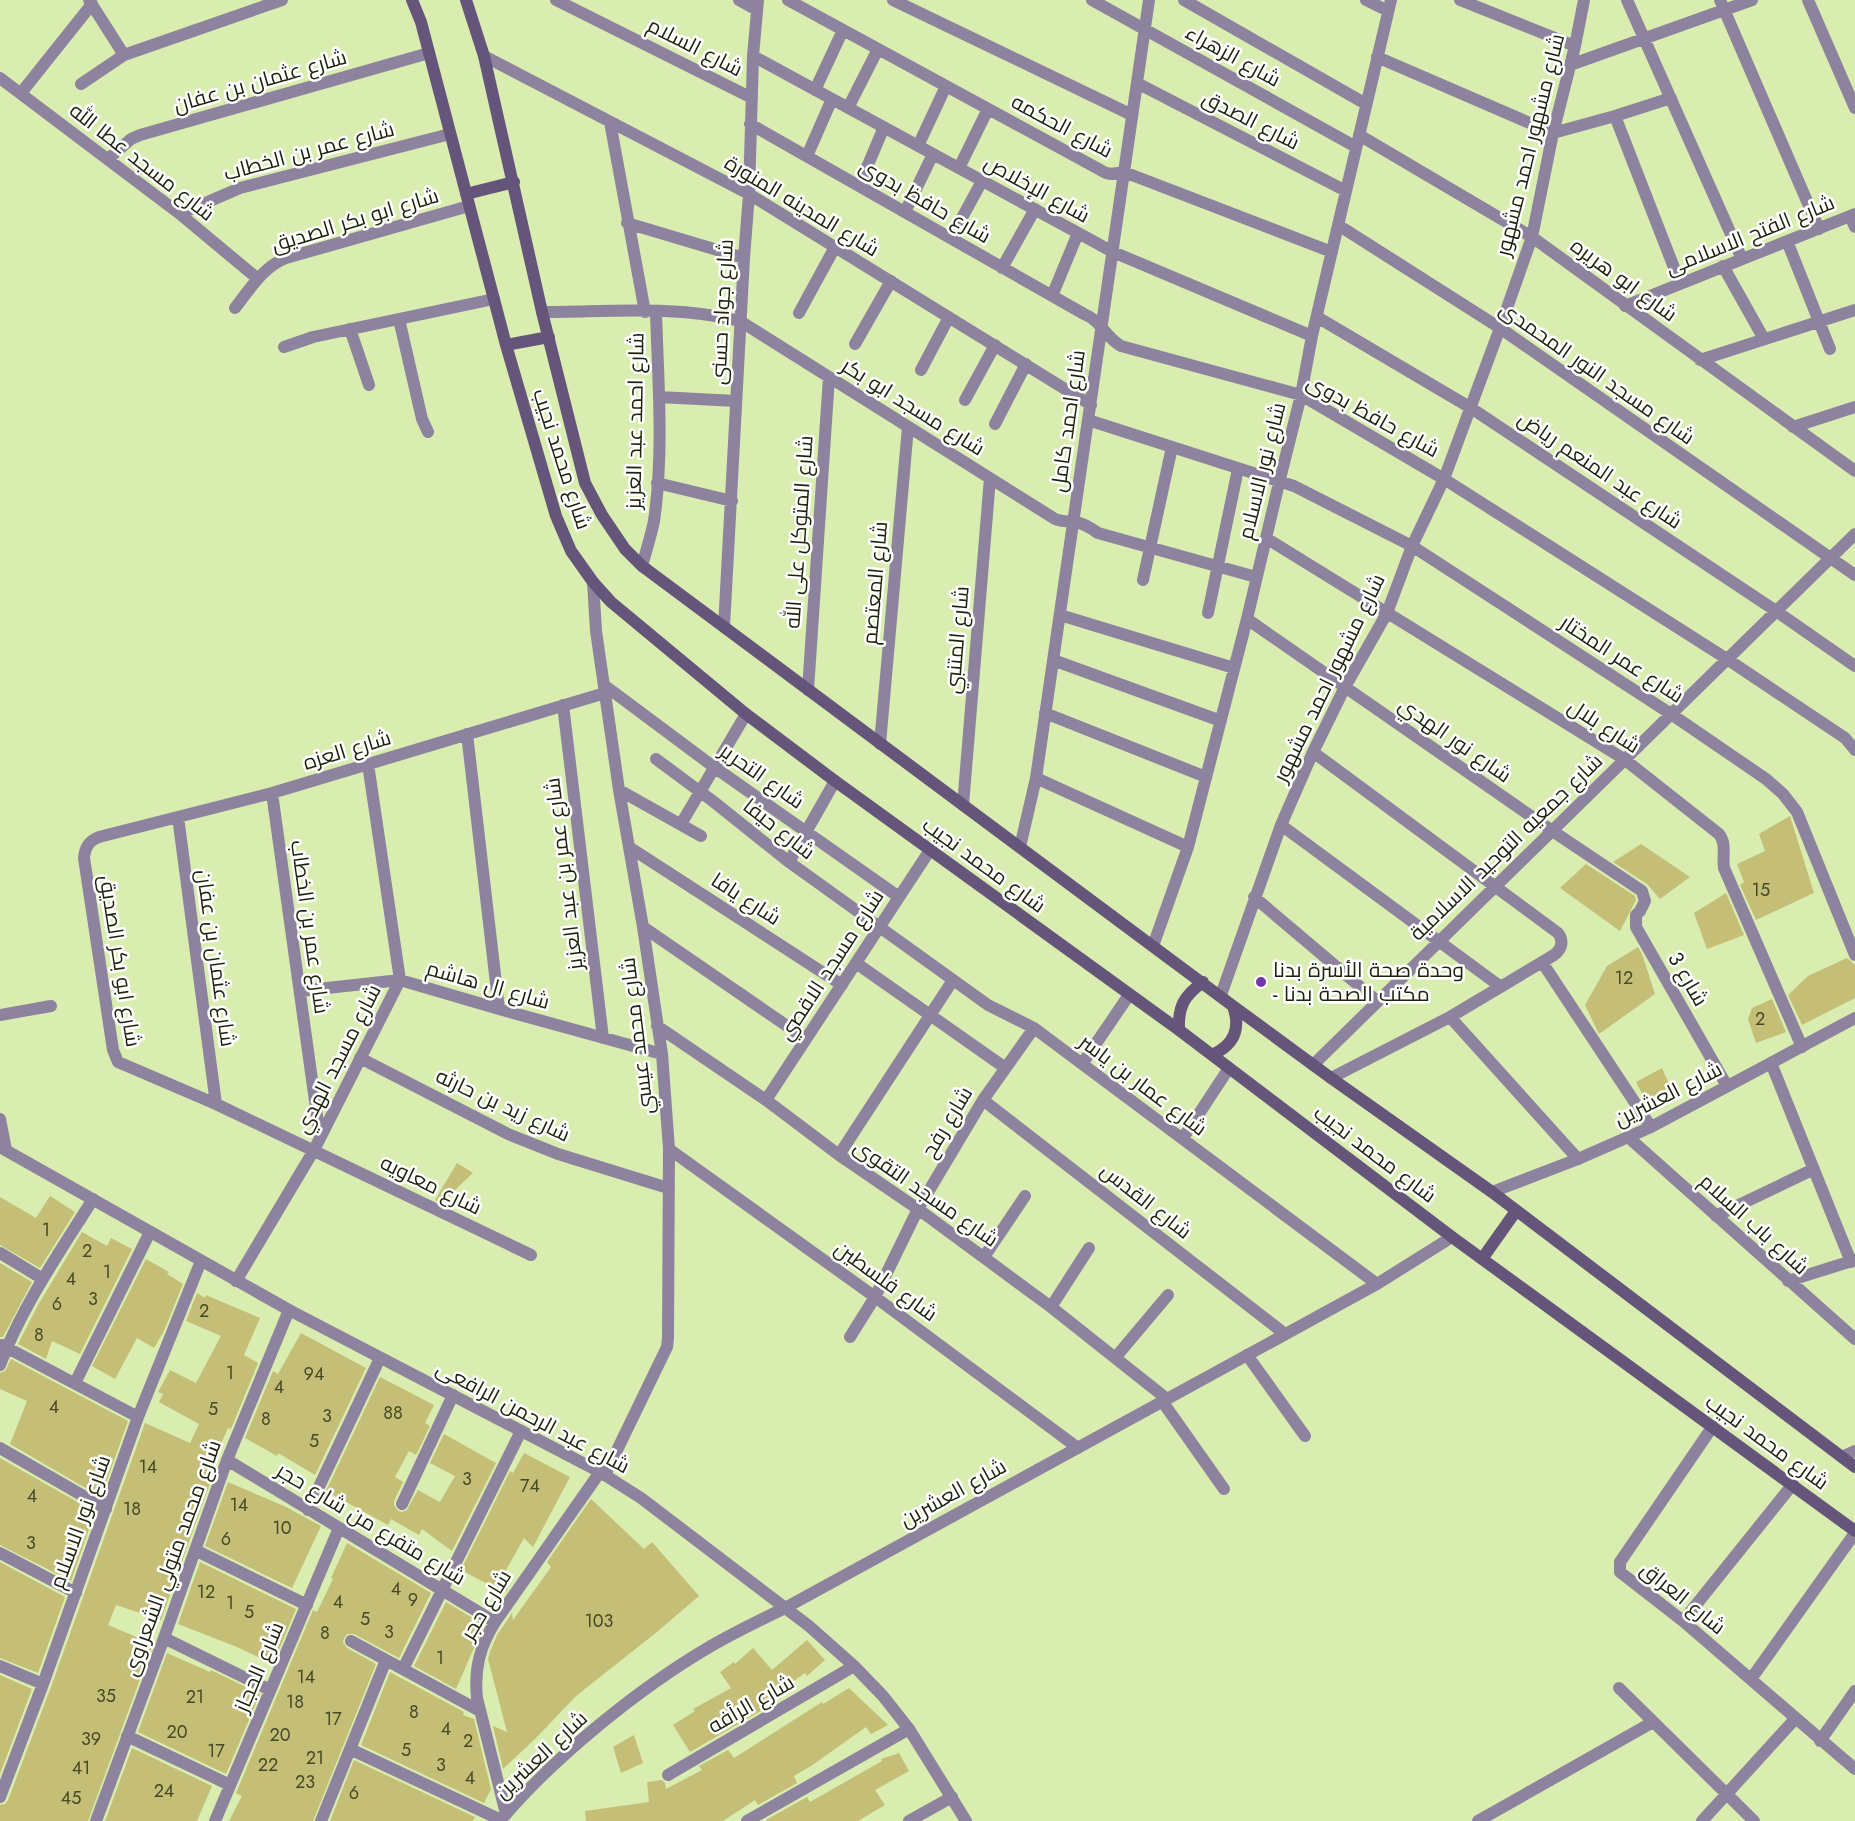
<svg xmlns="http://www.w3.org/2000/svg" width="1855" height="1821" font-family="Jost,Cairo,sans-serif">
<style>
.building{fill:#c5be76}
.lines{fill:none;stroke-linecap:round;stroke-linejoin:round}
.minor{stroke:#8e839e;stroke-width:12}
.tertiary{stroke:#8e839e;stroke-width:12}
.secondary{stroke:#65557b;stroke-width:12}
.poi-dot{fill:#7136ac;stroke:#fff;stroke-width:2}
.labels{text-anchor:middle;stroke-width:5;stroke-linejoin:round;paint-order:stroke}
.number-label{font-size:18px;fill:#464a26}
.street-label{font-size:21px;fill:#1c230b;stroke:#fff}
.poi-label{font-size:21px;fill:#1c230b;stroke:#fff;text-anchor:start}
</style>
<rect width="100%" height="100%" fill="#d8edaf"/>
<!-- building -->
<path class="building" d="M 1790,816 L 1814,893 L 1756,920 L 1740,885 L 1744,882 L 1737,864 L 1765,851 L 1759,834 Z
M 1641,844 L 1690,877 L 1660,899 L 1647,884 L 1613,862 Z
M 1586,864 L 1635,896 L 1636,900 L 1620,931 L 1560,888 Z
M 1726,893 L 1744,935 L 1707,949 L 1694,913 Z
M 1638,947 L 1642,954 L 1655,994 L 1599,1034 L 1585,1005 L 1607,966 Z
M 1847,958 L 1855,965 L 1855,998 L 1802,1025 L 1788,995 L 1808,976 Z
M 1772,999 L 1786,1032 L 1756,1043 L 1748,1019 L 1752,1008 Z
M 1662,1068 L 1672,1091 L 1648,1105 L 1636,1082 Z
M 457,1163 L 473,1173 L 441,1203 L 435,1200 Z
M 50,1196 L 75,1212 L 40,1268 L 0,1245 L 0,1197 L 36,1218 Z
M 82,1232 L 107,1246 L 111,1238 L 132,1249 L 80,1354 L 52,1341 L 46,1359 L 18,1344 L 38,1305 Z
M 146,1259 L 169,1272 L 167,1274 L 183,1284 L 164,1331 L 154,1348 L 137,1338 L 115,1379 L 92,1366 Z
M 0,1263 L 32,1282 L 3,1337 L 0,1337 Z
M 197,1293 L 205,1298 L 206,1295 L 260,1318 L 244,1355 L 258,1363 L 231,1429 L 228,1428 L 208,1473 L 213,1475 L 161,1620 L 116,1605 L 108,1625 L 153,1644 L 88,1821 L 0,1821 L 0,1805 L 5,1804 L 8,1800 L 51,1687 L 145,1423 L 190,1443 L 199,1424 L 159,1402 L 163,1394 L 158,1392 L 170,1370 L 196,1383 L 221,1336 L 186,1321 Z
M 301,1333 L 366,1368 L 315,1475 L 278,1453 L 277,1456 L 245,1438 L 273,1371 L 278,1374 Z
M 11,1359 L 128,1421 L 101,1497 L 10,1444 L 27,1401 L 0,1389 L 0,1373 L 5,1371 Z
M 380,1377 L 434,1405 L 425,1423 L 430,1426 L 416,1455 L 409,1451 L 395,1477 L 403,1482 L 394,1501 L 394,1505 L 398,1511 L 402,1512 L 407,1510 L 418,1490 L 440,1502 L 455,1476 L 430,1463 L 444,1434 L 496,1463 L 452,1551 L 422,1529 L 419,1535 L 391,1519 L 388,1525 L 326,1491 Z
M 524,1453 L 570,1477 L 533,1547 L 524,1538 L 505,1572 L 508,1589 L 505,1593 L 461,1570 L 510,1471 L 513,1473 Z
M 0,1458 L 95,1512 L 71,1581 L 0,1545 Z
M 228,1482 L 284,1506 L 321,1526 L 292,1588 L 205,1546 Z
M 591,1499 L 644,1549 L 652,1542 L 699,1596 L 657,1632 L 576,1696 L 536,1738 L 503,1769 L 493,1726 L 507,1732 L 488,1659 L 490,1652 L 497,1635 L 512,1613 L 513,1620 L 551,1567 L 547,1562 Z
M 347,1543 L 431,1593 L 399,1658 L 354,1634 L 347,1634 L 344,1638 L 343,1642 L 347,1648 L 376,1664 L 313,1821 L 229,1821 L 242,1796 L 236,1793 L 276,1698 L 313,1610 L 317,1612 L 333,1579 L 331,1578 Z
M 0,1562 L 65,1597 L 38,1673 L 0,1658 Z
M 200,1562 L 296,1609 L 273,1664 L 237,1647 L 178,1624 Z
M 446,1602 L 484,1625 L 456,1689 L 414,1666 Z
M 807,1640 L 825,1660 L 807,1676 L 805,1673 L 761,1704 L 764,1709 L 690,1752 L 673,1725 L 695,1711 L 693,1709 L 731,1688 L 720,1672 L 734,1662 L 735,1664 L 753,1648 L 772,1670 Z
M 167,1653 L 210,1672 L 211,1670 L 260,1694 L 226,1774 L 138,1732 Z
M 390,1672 L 464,1712 L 463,1715 L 474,1719 L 491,1789 L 484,1803 L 361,1745 Z
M 0,1675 L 32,1689 L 0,1774 Z
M 849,1688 L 888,1725 L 871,1734 L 866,1727 L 811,1766 L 794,1776 L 797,1783 L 758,1805 L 755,1800 L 723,1821 L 586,1821 L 585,1811 L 649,1802 L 647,1782 L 662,1780 L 665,1783 L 666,1789 L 702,1770 L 699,1766 L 728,1750 L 734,1758 L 822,1702 L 823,1704 Z
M 634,1735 L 643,1763 L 621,1773 L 613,1747 Z
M 132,1748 L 212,1786 L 197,1821 L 105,1821 Z
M 899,1753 L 909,1771 L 875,1790 L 885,1805 L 858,1821 L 767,1821 L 766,1820 L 807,1797 L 810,1802 L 882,1761 L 881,1759 Z
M 354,1760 L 475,1817 L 473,1821 L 330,1821 Z"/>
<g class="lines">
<!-- minor -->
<path class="minor" d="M 89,0 L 124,55
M 556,0 L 752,98
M 739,0 L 757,10
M 788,0 L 1106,173 L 1111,174 L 1124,172 L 1332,252
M 893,0 L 1132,115
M 1092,0 L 1356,147
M 1184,0 L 1366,104
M 1366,0 L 1388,11
M 1460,0 L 1575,46
M 1627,0 L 1742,259
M 1720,0 L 1819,229
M 1808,0 L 1855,108
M 484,56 L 749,194 L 1091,405
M 753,56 L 1113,252 L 1312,336
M 1377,57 L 1553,133 L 1615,116 L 1671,98
M 1570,65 L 1752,0
M 0,78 L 180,214 L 258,279
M 1137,83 L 1346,191
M 81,84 L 124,55 L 282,0
M 815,90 L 843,30
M 21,93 L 92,4
M 848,108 L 878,49
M 1615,116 L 1680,283
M 610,122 L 645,312
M 750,124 L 1084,314 C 1102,321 1104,336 1121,346 L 1301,395 L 1444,479 L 1727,659 L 1845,738 L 1855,750
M 1359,135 L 1532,237 L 1855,471
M 918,146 L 946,86
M 807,156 L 832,99
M 108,159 L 131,139 L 140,135 L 429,53
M 959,168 L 988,109
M 859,186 L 884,127
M 905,212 L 933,154
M 180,214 L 240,188 L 450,134
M 1850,216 L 1855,227
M 627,223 L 744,258
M 1338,225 L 1500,328 L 1855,575
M 951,238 L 982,181
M 1787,241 L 1830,349
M 1723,266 L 1764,339
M 1002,268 L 1035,209
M 1052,296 L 1078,233
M 1625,306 L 1855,214
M 235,308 C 250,289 263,267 286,258 L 469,206
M 542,312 C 608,312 676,305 740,321 L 1055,519 C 1062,522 1067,521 1075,522 C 1083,523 1091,528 1098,533 L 1256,577
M 799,313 L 835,247
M 1317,317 L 1471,408 L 1776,611 L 1855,666
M 399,319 L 422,419 L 428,432
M 350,329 L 369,385
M 855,344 L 891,281
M 284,347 L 313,337 L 494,299
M 1700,360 L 1855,310
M 921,370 L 949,317
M 659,397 L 736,401
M 965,400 L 995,345
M 1088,420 L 1294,486 L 1412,546 L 1671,714 L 1766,779 L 1783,794 L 1797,812 L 1855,955
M 995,424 L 1026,364
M 1793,427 L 1855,407
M 657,483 L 732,501
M 1266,538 L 1624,759 L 1719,834 C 1727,844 1722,856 1724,868 L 1802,1047
M 642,566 C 646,551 651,536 654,521 C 664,452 658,381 656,312
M 1143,580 L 1172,447
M 593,582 L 596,631 L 619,790 L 643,927 L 662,1054 L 669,1149 L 668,1338 L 667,1347 L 605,1475
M 1208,613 L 1238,469
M 1060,615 L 1234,668
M 1247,619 L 1551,830 L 1642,891 L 1645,901 L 1640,911 L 1636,915 L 1636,927 L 1727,1086
M 724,627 L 744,258 L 749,194 L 753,56 L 758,0
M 1053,660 L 1221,721
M 604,685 L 714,767 L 899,897
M 808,690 L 829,377
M 563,705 L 603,1038
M 1045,713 L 1206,777
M 467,734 L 499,1009
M 880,744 L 908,427
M 1313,752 L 1558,933 C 1564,941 1562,949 1554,955 L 1450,1017 L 1331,1078
M 656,759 L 714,802 L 789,862 L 988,1005 L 1034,1028 L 1377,1284
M 1036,778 L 1188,847
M 619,790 L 701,836
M 272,793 L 320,1137
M 963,805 L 990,478
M 178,817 L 216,1104
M 681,824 L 746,714
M 1281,825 L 1501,987
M 629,847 L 842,985
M 1020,847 L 1036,778 L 1149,0
M 789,862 L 835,781
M 1254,897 L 1377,1001
M 643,927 L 806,1039
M 1153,946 L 1188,847 L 1247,619 L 1279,483 L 1301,395 L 1312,336 L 1391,0
M 1542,962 L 1651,1127
M 856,963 L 1004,1067
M 300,991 L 400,980 L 499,1009 L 662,1054
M 1221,995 L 1281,825 L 1313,752 L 1345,687 L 1387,613 L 1412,546 L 1444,479 L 1500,328 L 1532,237 L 1553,133 L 1575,46 L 1584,0
M 0,1015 L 51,1006
M 1450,1017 L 1578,1159
M 657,1026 L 766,1100 L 839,1155 L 918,1209 L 1051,1307 L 1167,1399
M 360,1058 L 508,1134 L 558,1154 L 668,1188
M 1771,1063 L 1851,1262
M 1082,1064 L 1129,995
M 1313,1065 L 1855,534
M 766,1100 L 930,850
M 983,1100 L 1285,1334
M 0,1119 L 6,1150
M 1628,1137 L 1855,1339
M 1183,1138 L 1229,1068
M 669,1149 L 875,1297 L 1078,1448
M 839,1155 L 953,980
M 1716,1216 L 1814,1169
M 0,1253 L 43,1279
M 531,1255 L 216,1104 L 118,1062 L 113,1050 L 84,858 C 85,847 89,841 99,837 L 272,793 L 605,693
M 984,1257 L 1025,1196
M 236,1281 L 314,1150 L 400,980 L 368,764
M 1788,1281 L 1855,1260
M 1051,1307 L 1089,1248
M 850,1337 L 875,1297 L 918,1209 L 983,1100 L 1034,1028
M 2,1345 L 138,1417
M 1247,1355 L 1305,1436
M 1115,1358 L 1168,1295
M 0,1365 C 22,1306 60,1252 93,1199
M 75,1383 L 150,1232
M 1162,1401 L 1224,1489
M 1713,1426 L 1620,1562 L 1620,1572 L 1683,1621 L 1855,1769
M 0,1448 L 106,1509
M 1842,1457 L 1855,1451
M 227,1460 L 495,1622
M 402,1504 L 453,1395
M 308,1510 L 380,1358
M 195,1550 L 307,1605
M 0,1553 L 76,1593
M 1683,1621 L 1793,1484
M 164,1638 L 270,1690
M 351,1641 L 480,1711
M 0,1666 L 43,1684
M 403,1669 L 521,1431
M 1751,1679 L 1855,1533
M 1619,1688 L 1754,1821
M 127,1736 L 230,1785
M 1820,1741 L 1855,1691
M 350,1749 L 501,1820
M 668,1775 L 854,1666
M 0,1797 L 43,1684 L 138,1417 L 201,1261
M 506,1814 L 477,1698 C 474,1669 480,1646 495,1622 L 600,1472
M 96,1821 L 164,1638 L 227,1460 L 289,1310
M 215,1821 L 339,1528
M 321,1821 L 386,1660
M 747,1821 L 909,1729
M 909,1821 L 952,1797
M 1478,1821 L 1653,1722
M 1702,1821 L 1795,1719"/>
<!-- tertiary -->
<path class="tertiary" d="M 0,1147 L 289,1310 L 600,1472 L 641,1498 L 809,1626 L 854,1666 L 883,1696 L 909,1729 L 966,1821
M 1492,1192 L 1578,1159 L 1651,1127 L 1855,1018
M 500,1821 C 554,1757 639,1688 711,1646 C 735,1632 760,1620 785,1608 L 1377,1284 L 1452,1237"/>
<!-- secondary -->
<path class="secondary" d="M 412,0 L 421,22 L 506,345 L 556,516 L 571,551 L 593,582 L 611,602 L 746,714 L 835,781 L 1179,1030 L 1452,1237 L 1855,1531
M 466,0 L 484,56 L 542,312 L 585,483 L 602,515 L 625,549 L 642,566 L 1233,1006 L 1331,1078 L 1492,1192 L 1855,1467
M 466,194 L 514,182
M 506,345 L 549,337
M 1179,1030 C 1178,1006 1184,996 1203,982
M 1212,1055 C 1234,1045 1241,1029 1233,1006
M 1482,1259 L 1516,1211"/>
</g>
<!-- markers -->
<circle class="poi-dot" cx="1261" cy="982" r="6"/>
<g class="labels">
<!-- number labels -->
<g class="number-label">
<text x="1761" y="896">15</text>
<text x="1624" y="984">12</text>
<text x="1760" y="1025">2</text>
<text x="46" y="1236">1</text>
<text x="87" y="1257">2</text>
<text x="107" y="1278">1</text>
<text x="71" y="1285">4</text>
<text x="93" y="1305">3</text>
<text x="57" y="1310">6</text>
<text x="204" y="1317">2</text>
<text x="39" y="1341">8</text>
<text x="230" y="1379">1</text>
<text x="314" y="1380">94</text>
<text x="279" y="1393">4</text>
<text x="54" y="1413">4</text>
<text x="213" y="1415">5</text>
<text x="393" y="1419">88</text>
<text x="327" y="1422">3</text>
<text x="266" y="1425">8</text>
<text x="314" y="1447">5</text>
<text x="148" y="1473">14</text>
<text x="467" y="1485">3</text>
<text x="530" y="1492">74</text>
<text x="32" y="1502">4</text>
<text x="239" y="1511">14</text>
<text x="132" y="1515">18</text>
<text x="282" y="1534">10</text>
<text x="226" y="1545">6</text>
<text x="31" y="1549">3</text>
<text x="396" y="1595">4</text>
<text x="206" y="1598">12</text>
<text x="413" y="1606">9</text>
<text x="338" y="1608">4</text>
<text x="230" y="1609">1</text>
<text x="249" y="1618">5</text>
<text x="365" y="1625">5</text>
<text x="599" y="1627">103</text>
<text x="389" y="1638">3</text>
<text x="325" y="1639">8</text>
<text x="440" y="1664">1</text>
<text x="306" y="1683">14</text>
<text x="106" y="1702">35</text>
<text x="195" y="1703">21</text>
<text x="295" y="1708">18</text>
<text x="414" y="1718">8</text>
<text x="333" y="1725">17</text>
<text x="446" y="1735">4</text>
<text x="177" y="1738">20</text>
<text x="280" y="1741">20</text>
<text x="91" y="1745">39</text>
<text x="468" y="1747">2</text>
<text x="406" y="1756">5</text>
<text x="216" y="1757">17</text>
<text x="315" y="1764">21</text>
<text x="268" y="1771">22</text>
<text x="441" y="1771">3</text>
<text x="81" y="1774">41</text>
<text x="470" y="1784">4</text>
<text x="305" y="1788">23</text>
<text x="164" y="1797">24</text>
<text x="354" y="1799">6</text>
<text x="71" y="1804">45</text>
</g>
<!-- street labels -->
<g class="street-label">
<text transform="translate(695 47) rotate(27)" y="7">شارع السلام</text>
<text transform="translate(1233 56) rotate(29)" y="7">شارع الزهراء</text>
<text transform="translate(260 81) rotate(-16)" y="7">شارع عثمان بن عفان</text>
<text transform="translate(1251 120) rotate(27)" y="7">شارع الصدق</text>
<text transform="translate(1062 126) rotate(28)" y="7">شارع الحكمه</text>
<text transform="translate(1530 145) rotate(-76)" y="7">شارع مشهور احمد مشهور</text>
<text transform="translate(309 151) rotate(-15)" y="7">شارع عمر بن الخطاب</text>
<text transform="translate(142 162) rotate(38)" y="7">شارع مسجد عطا الله</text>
<text transform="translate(1037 189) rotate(29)" y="7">شارع الإخلاص</text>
<text transform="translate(925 201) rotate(30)" y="7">شارع حافظ بدوى</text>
<text transform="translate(802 206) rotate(31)" y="7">شارع المدينه المنورة</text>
<text transform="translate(355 220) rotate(-17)" y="7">شارع ابو بكر الصديق</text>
<text transform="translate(1750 235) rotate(-22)" y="7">شارع الفتح الاسلامى</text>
<text transform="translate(1624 280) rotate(36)" y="7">شارع ابو هريره</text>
<text transform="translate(722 312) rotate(-87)" y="7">شارع جواد حسنى</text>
<text transform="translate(1597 373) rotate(35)" y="7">شارع مسجد النور المحمدى</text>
<text transform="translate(913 407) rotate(32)" y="7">شارع مسجد ابو بكر</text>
<text transform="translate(1373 416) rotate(29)" y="7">شارع حافظ بدوى</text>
<text transform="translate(635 421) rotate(-89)" y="7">شارع احمد عبد العزيز</text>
<text transform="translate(1068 421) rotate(-82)" y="7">شارع احمد كامل</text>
<text transform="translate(562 459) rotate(72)" y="7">شارع محمد نجيب</text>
<text transform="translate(1600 470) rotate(34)" y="7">شارع عبد المنعم رياض</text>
<text transform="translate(1262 471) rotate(-76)" y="7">شارع نور الاسلام</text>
<text transform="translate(799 532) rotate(-86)" y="7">شارع المتوكل على الله</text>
<text transform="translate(875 583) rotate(-85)" y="7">شارع المعتصم</text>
<text transform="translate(957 640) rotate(-85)" y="7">شارع المتنبي</text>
<text transform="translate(1622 659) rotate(33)" y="7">شارع عمر المختار</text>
<text transform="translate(1329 678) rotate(-64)" y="7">شارع مشهور احمد مشهور</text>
<text transform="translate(1604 726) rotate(33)" y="7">شارع بلال</text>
<text transform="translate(1455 740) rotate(35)" y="7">شارع نور الهدي</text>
<text transform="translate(347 750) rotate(-17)" y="7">شارع العزه</text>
<text transform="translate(762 776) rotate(35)" y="7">شارع التحرير</text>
<text transform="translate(779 829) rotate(38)" y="7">شارع حيفا</text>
<text transform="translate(1506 847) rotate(-44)" y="7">شارع جمعيه التوحيد الاسلامية</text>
<text transform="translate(984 865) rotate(36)" y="7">شارع محمد نجيب</text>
<text transform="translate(564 874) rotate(-97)" y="7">شارع عمر بن عبد العزيز</text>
<text transform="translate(746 899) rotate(33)" y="7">شارع يافا</text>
<text transform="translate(310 927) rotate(82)" y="7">شارع عمر بن الخطاب</text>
<text transform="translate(216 958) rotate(82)" y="7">شارع عثمان بن عفان</text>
<text transform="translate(120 961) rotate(81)" y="7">شارع ابو بكر الصديق</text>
<text transform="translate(831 965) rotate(-57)" y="7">شارع مسجد الاقصي</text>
<text transform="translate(1688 979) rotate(60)" y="7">شارع 3</text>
<text transform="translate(488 985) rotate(16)" y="7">شارع ال هاشم</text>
<text transform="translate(637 1036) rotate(-97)" y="7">شارع محمد عيسي</text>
<text transform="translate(338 1059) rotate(-63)" y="7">شارع مسجد الهدي</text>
<text transform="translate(1143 1085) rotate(37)" y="7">شارع عمار بن ياسر</text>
<text transform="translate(1668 1094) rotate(-27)" y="7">شارع العشرين</text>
<text transform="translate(503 1105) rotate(25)" y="7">شارع زيد بن حارثه</text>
<text transform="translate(947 1122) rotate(-59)" y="7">شارع رفح</text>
<text transform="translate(1375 1154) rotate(37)" y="7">شارع محمد نجيب</text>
<text transform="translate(431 1185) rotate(26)" y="7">شارع معاويه</text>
<text transform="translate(926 1193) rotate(35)" y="7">شارع مسجد التقوى</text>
<text transform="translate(1146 1201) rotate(38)" y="7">شارع القدس</text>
<text transform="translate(1754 1224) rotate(42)" y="7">شارع باب السلام</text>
<text transform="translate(886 1281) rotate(36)" y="7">شارع فلسطين</text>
<text transform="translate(533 1417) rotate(28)" y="7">شارع عبد الرحمن الرافعى</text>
<text transform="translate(1767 1442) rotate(36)" y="7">شارع محمد نجيب</text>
<text transform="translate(953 1493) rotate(-29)" y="7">شارع العشرين</text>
<text transform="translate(80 1522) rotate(-70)" y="7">شارع نور الاسلام</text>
<text transform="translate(371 1524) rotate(31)" y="7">شارع متفرع من شارع حجر</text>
<text transform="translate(172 1558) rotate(-70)" y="7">شارع محمد متولي الشعراوى</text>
<text transform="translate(1683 1598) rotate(39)" y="7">شارع العراق</text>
<text transform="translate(486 1605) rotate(-59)" y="7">شارع حجر</text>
<text transform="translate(259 1667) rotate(-67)" y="7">شارع الحجاز</text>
<text transform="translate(751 1704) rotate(-30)" y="7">شارع الرأفه</text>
<text transform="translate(541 1755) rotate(-43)" y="7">شارع العشرين</text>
</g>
<!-- poi labels -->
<g class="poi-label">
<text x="1273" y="977">وحدة صحة الأسرة بدنا<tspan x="1273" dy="24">- مكتب الصحة بدنا</tspan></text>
</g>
</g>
</svg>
